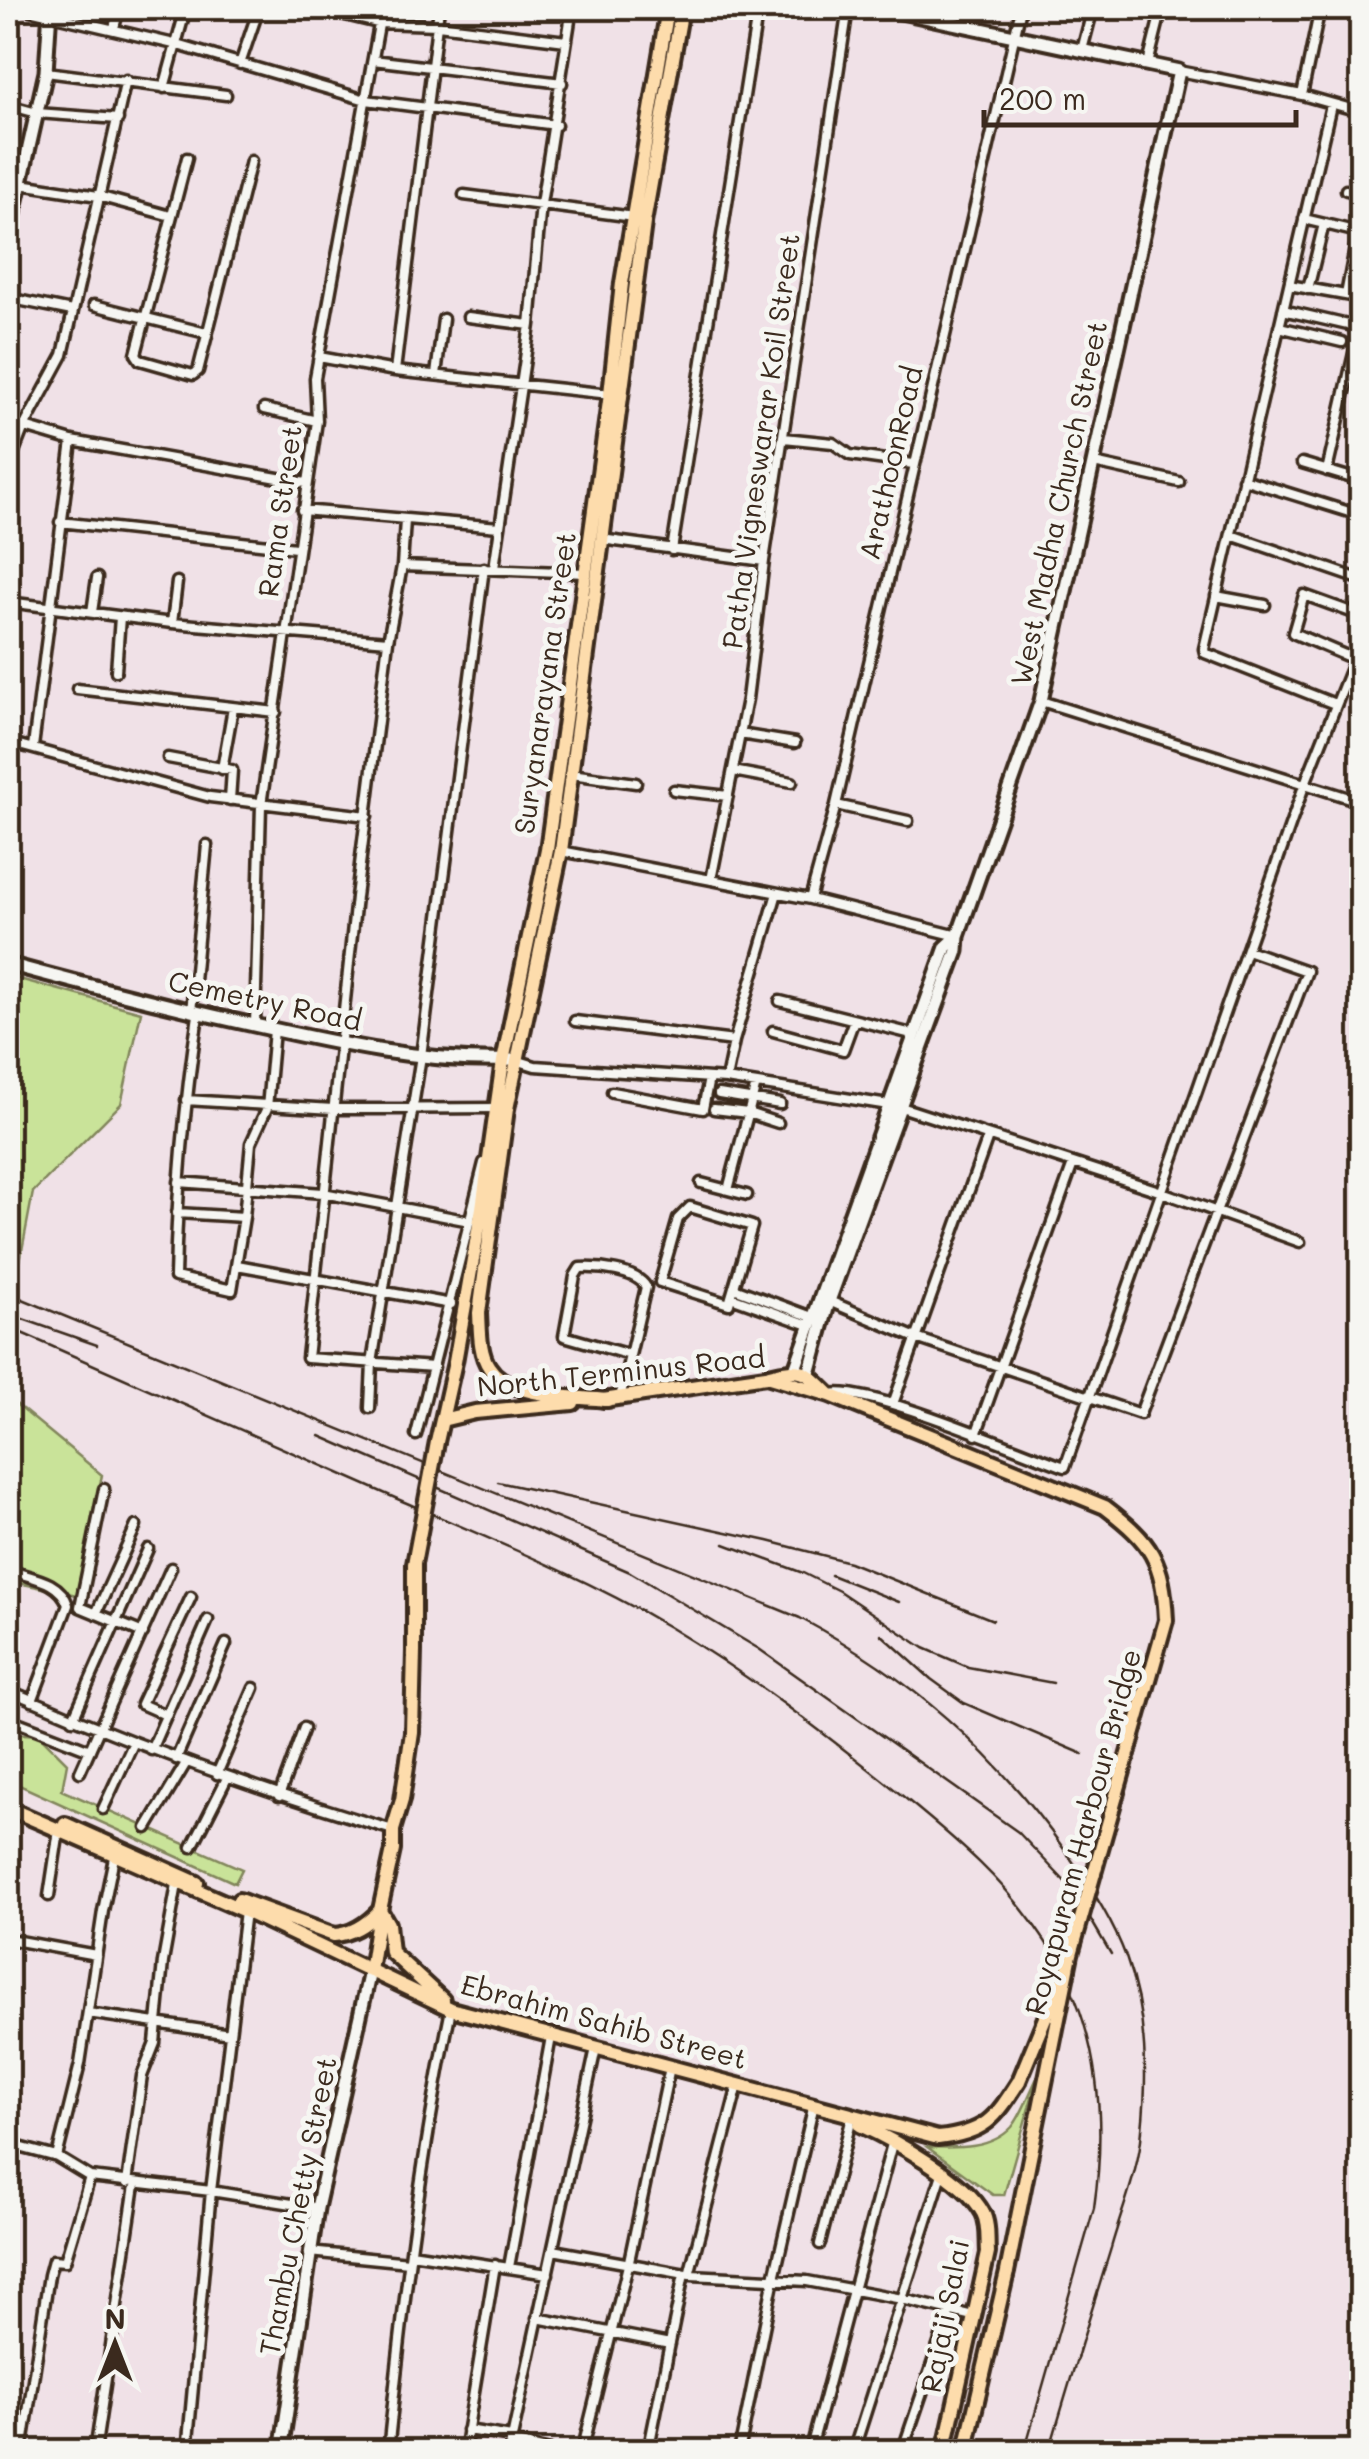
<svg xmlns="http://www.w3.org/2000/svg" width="1369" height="2459" font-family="Mali,sans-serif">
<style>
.green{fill:#c9e399;stroke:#82865c;stroke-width:2.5}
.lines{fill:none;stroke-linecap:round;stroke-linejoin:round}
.street-casing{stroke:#3b2a1e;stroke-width:15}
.secondary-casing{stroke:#3b2a1e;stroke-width:19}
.primary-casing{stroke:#3b2a1e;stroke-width:20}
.street{stroke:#f6f6f2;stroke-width:8}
.secondary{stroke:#f6f6f2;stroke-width:11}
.primary{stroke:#fddcac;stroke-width:12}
.rail{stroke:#3b2a1e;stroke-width:2.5}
.primary-bridge-casing{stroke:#3b2a1e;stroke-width:20;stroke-linecap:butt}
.primary-bridge{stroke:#fddcac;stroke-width:12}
.labels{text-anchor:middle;stroke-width:10;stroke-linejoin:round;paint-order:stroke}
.street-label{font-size:28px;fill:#3b2a1e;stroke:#f6f6f2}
</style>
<rect width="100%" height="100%" fill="#f0e1e7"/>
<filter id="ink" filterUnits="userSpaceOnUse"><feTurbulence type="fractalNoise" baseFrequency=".01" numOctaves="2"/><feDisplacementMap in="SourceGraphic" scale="20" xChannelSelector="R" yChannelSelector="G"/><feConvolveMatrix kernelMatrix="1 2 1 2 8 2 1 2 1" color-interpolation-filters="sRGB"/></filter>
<g filter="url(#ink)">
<!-- green -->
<path class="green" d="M 8,976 L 141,1012 L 121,1104 L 33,1192 L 17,1277 L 8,1274 Z
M 16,1404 L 102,1475 L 77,1595 L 8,1581 L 8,1444 Z
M 8,1733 L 39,1735 L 67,1763 L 62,1790 L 242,1869 L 235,1883 L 8,1780 Z
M 1038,2076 L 1004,2195 L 993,2195 L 927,2147 C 956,2148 991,2150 1012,2127 C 1023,2114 1030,2091 1038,2076 Z"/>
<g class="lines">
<!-- street casing -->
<g class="street-casing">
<path id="street" d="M 21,8 L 174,44 L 366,100 L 556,125
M 316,8 L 378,23 L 438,25 L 566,41
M 114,28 L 119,8
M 1082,50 L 1093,8
M 373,60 L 562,83
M 240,64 L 259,8
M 1148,64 L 1162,8
M 1179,71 L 1302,95 L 1362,112
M 46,72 L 226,95
M 164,88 L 186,8
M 1302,95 L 1320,8
M 8,105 L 37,113 L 118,119
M 1331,105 L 1204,649 L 1205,653 L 1335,704
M 187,158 L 136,354 L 140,360 L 193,375 L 198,371 L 251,161
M 8,182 L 98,196 L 171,216
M 1346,190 L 1362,193
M 464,195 L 634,217
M 1304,219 L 1358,232
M 1289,285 L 1362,298
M 1308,289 L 1324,224
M 1346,295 L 1358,232
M 8,298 L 72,311
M 94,305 L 206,333
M 1283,310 L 1361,328
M 468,317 L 530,325
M 1279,327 L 1342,342
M 319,357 L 395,371 L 610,394
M 395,371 L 439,8
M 436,375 L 443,319
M 264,409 L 317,421
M 8,422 L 72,441 L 306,483
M 784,438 L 833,443 L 850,455 L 913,464
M 1094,463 L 1179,482
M 1302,463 L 1362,481
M 8,467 L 23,429 L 63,355 L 126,80
M 1327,471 L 1360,327
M 1243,479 L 1362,516
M 302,510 L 499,527
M 405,520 L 402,566 L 388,641 L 356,897 L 307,1358 L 434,1367
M 60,522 L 296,548
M 1231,535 L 1362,580
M 601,539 L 764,561
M 672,550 L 758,8
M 402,566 L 586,573
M 494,568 L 530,325 L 541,204 L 572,8
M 1216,596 L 1265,605
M 8,602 L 172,623 L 388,641
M 92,612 L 97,578
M 172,623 L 177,582
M 1354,659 L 1293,633 L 1304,595 L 1362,616
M 116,671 L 120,617
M 77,689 L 276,712
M 1041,701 L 1362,802
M 740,734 L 795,743
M 8,742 L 210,797 L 367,816
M 33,747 L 72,441
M 168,758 L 232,770 L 230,800
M 222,769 L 233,708
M 733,771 L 792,782
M 571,774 L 636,783
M 674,790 L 728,796
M 1354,800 L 1362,780
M 836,805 L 908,821
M 561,851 L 810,899 L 958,936
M 711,880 L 747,699 L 764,561 L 848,8
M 810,899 L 836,805 L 1021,8
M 780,1001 L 916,1035
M 191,1012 L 207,845
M 198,1015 C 185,1101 177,1189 175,1277 L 232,1290 L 244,1217 L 251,1143 L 267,1108 L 274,1030
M 575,1021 L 734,1041
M 255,1025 L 261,805 L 317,421 L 315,378 L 382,8
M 773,1031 L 843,1050 L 854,1020
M 516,1060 L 535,1066 L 726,1079 L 901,1107 L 1159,1191 L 1300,1242
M 726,1079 L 734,1041 L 777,893
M 612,1092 L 703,1109 L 709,1078
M 719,1094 L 780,1104
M 186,1100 L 333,1109 L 498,1108
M 714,1109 L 748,1113 L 778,1123
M 179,1182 L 323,1193 L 470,1221
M 701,1183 L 747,1195
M 728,1190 L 756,1084
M 690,1207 L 752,1226 L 729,1304 L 660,1282 L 678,1219 Z
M 177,1213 L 244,1217
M 237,1265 L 451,1304
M 734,1288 L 812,1317
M 731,1297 L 809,1325
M 829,1301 L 916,1338 L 1140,1414 L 1307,971 L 1247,950
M 831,1394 C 867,1385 1021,1452 1065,1467 L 1304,786 L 1362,640
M 620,1398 L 646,1287 C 636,1270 598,1267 580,1268 L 575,1276 L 564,1336 L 630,1355
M 893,1404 L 988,1137
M 370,1408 L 372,1363 L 421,1056 L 484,568
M 416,1435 L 484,1163
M 976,1435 L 1073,1164
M 104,1489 L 80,1607 L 143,1633
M 8,1570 C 31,1578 60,1580 68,1605 L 32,1701
M 96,1614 L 136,1526
M 8,1690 C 134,1745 261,1791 393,1830
M 166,1715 L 141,1704 L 191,1597
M 73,1719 L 148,1549
M 20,1723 L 90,1750
M 151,1750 L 208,1620
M 176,1759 L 226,1644
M 80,1772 L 171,1568
M 217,1774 L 254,1688
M 279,1796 L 304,1728
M 103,1809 L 133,1744
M 147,1828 L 186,1763
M 192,1847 L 227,1778
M 49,1896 L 59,1830
M 8,1939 L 96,1955
M 88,2013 L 230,2034
M 8,2144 L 57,2157 L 90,2177 L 211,2191 L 317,2208
M 57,2157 L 80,2064 L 103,1911 L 114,1857
M 127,2183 L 142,2076 L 155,2043 L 163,1962 L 177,1884
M 820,2244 L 851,2121
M 553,2250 L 691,2275 L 807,2281 L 902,2299 L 973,2316
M 309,2252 L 409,2262
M 411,2253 L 548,2274
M 509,2267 L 551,2037
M 689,2275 L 738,2085
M 537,2318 L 670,2344
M 467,2430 L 512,2437
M 511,2442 L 555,2452
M 22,2452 L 49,2275 L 53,2260 L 65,2261 L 90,2177
M 95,2452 L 135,2185
M 187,2452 L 211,2191 L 245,1911
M 388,2452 C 403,2303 421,2155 451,2009
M 464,2452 L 495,2265
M 509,2452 L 596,2048
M 582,2452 L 629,2261 L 670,2067
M 648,2452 L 684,2274
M 739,2452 L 774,2278 L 814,2104
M 810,2452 L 893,2140
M 853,2452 L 942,2174
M 902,2452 L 950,2311"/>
</g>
<!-- secondary casing -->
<g class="secondary-casing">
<path id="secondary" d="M 8,240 L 46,72 L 50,8
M 8,964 C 89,986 171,1007 254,1025 C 339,1044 424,1063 512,1060
M 795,1369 L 946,947 L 958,936
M 809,1374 L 829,1301 L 957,951 L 958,936 L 1041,701 L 1179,71 L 882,8
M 281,2452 L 317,2208 L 370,1971"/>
</g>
<!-- primary casing -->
<g class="primary-casing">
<path id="primary" d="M 769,1375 C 802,1367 805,1370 829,1394
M 603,1400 L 766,1376 L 830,1395 L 1105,1507 C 1152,1543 1163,1560 1166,1620
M 608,1400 C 576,1397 508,1398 489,1367 C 479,1353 480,1330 479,1313 L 507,1109 L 561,851 L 644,223 L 682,8
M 442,1420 L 475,1412 L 573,1403
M 437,1442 L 455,1362 L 482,1208 L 503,1061 L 547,850 L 610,394 L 622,283 L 668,8
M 414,1651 L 412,1732 L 402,1800 L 393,1830 L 393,1850 L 380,1910 L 388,1924 L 391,1952 L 443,2000
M 8,1808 L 245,1911 L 451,2009 L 938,2138 C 985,2133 995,2119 1019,2081
M 65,1824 L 197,1883
M 239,1900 L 334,1935 C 353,1934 367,1924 380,1910
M 370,1971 L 379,1913
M 860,2125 C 893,2140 966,2180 983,2213 C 989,2224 987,2240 988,2253 L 944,2452
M 965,2452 L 1007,2272"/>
</g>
<!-- street -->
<use href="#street" class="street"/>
<!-- secondary -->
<use href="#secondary" class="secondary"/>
<!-- primary -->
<use href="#primary" class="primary"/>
<!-- rail -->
<path class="rail" d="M 8,1293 L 800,1618 C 910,1677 994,1750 1066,1852 C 1090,1885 1112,1919 1126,1957 C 1146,2012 1148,2073 1142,2130 C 1139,2170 1122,2209 1111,2248 C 1090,2316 1069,2383 1049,2452
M 17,1317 L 97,1345
M 8,1327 C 139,1385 270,1443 402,1501 C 492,1540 584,1577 669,1627 C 744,1672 815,1726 884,1781 C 950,1834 1013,1884 1056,1959 C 1100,2034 1106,2124 1094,2208 L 1024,2452
M 320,1436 L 630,1572 L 759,1649 L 1018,1832 L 1074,1891 L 1111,1954
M 498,1482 L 768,1541 L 849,1562 L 993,1620
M 725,1544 L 803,1573 L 839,1591 L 924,1648 L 968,1667 L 1053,1683
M 831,1575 L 899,1602
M 881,1634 L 931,1679 L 964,1703 L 1083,1754"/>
<!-- primary-bridge casing -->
<g class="primary-bridge-casing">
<path id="primary-bridge" d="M 414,1651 L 414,1564 L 437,1442
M 1019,2081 L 1059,1984
M 1007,2272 L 1071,1954 L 1166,1620"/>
</g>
<!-- primary-bridge -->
<use href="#primary-bridge" class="primary-bridge"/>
</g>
</g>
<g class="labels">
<!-- street labels -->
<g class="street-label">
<text transform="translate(761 441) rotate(-82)" y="10">Patha Vigneswarar Koil Street</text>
<text transform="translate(891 463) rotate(-77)" y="10">ArathoonRoad</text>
<text transform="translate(1059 503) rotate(-78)" y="10">West Madha Church Street</text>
<text transform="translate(280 511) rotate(-82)" y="10">Rama Street</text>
<text transform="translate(545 683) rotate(-82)" y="10">Suryanarayana Street</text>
<text transform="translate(265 1001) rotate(12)" y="10">Cemetry Road</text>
<text transform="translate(621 1372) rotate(-6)" y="10">North Terminus Road</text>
<text transform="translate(1083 1832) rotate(-75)" y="10">Royapuram Harbour Bridge</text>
<text transform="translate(604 2022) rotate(15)" y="10">Ebrahim Sahib Street</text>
<text transform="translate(298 2206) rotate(-79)" y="10">Thambu Chetty Street</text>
<text transform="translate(945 2316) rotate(-79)" y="10">Rajaji Salai</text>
</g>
</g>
<!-- margin -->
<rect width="1369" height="2459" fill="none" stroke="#f6f6f2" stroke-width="40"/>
<rect x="20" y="20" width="1329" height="2419" fill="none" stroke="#3b2a1e" stroke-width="4" filter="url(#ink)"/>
<!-- north arrow -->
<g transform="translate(115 2344)" stroke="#f6f6f2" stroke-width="8" paint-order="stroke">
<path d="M0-8L18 38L0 25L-18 38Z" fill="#3b2a1e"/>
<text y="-15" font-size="28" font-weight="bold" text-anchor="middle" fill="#3b2a1e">N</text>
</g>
<!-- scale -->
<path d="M984 110v15h312v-15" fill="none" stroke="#3b2a1e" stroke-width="5"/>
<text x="999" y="110" font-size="30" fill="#3b2a1e" stroke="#f6f6f2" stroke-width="8" paint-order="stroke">200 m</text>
</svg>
